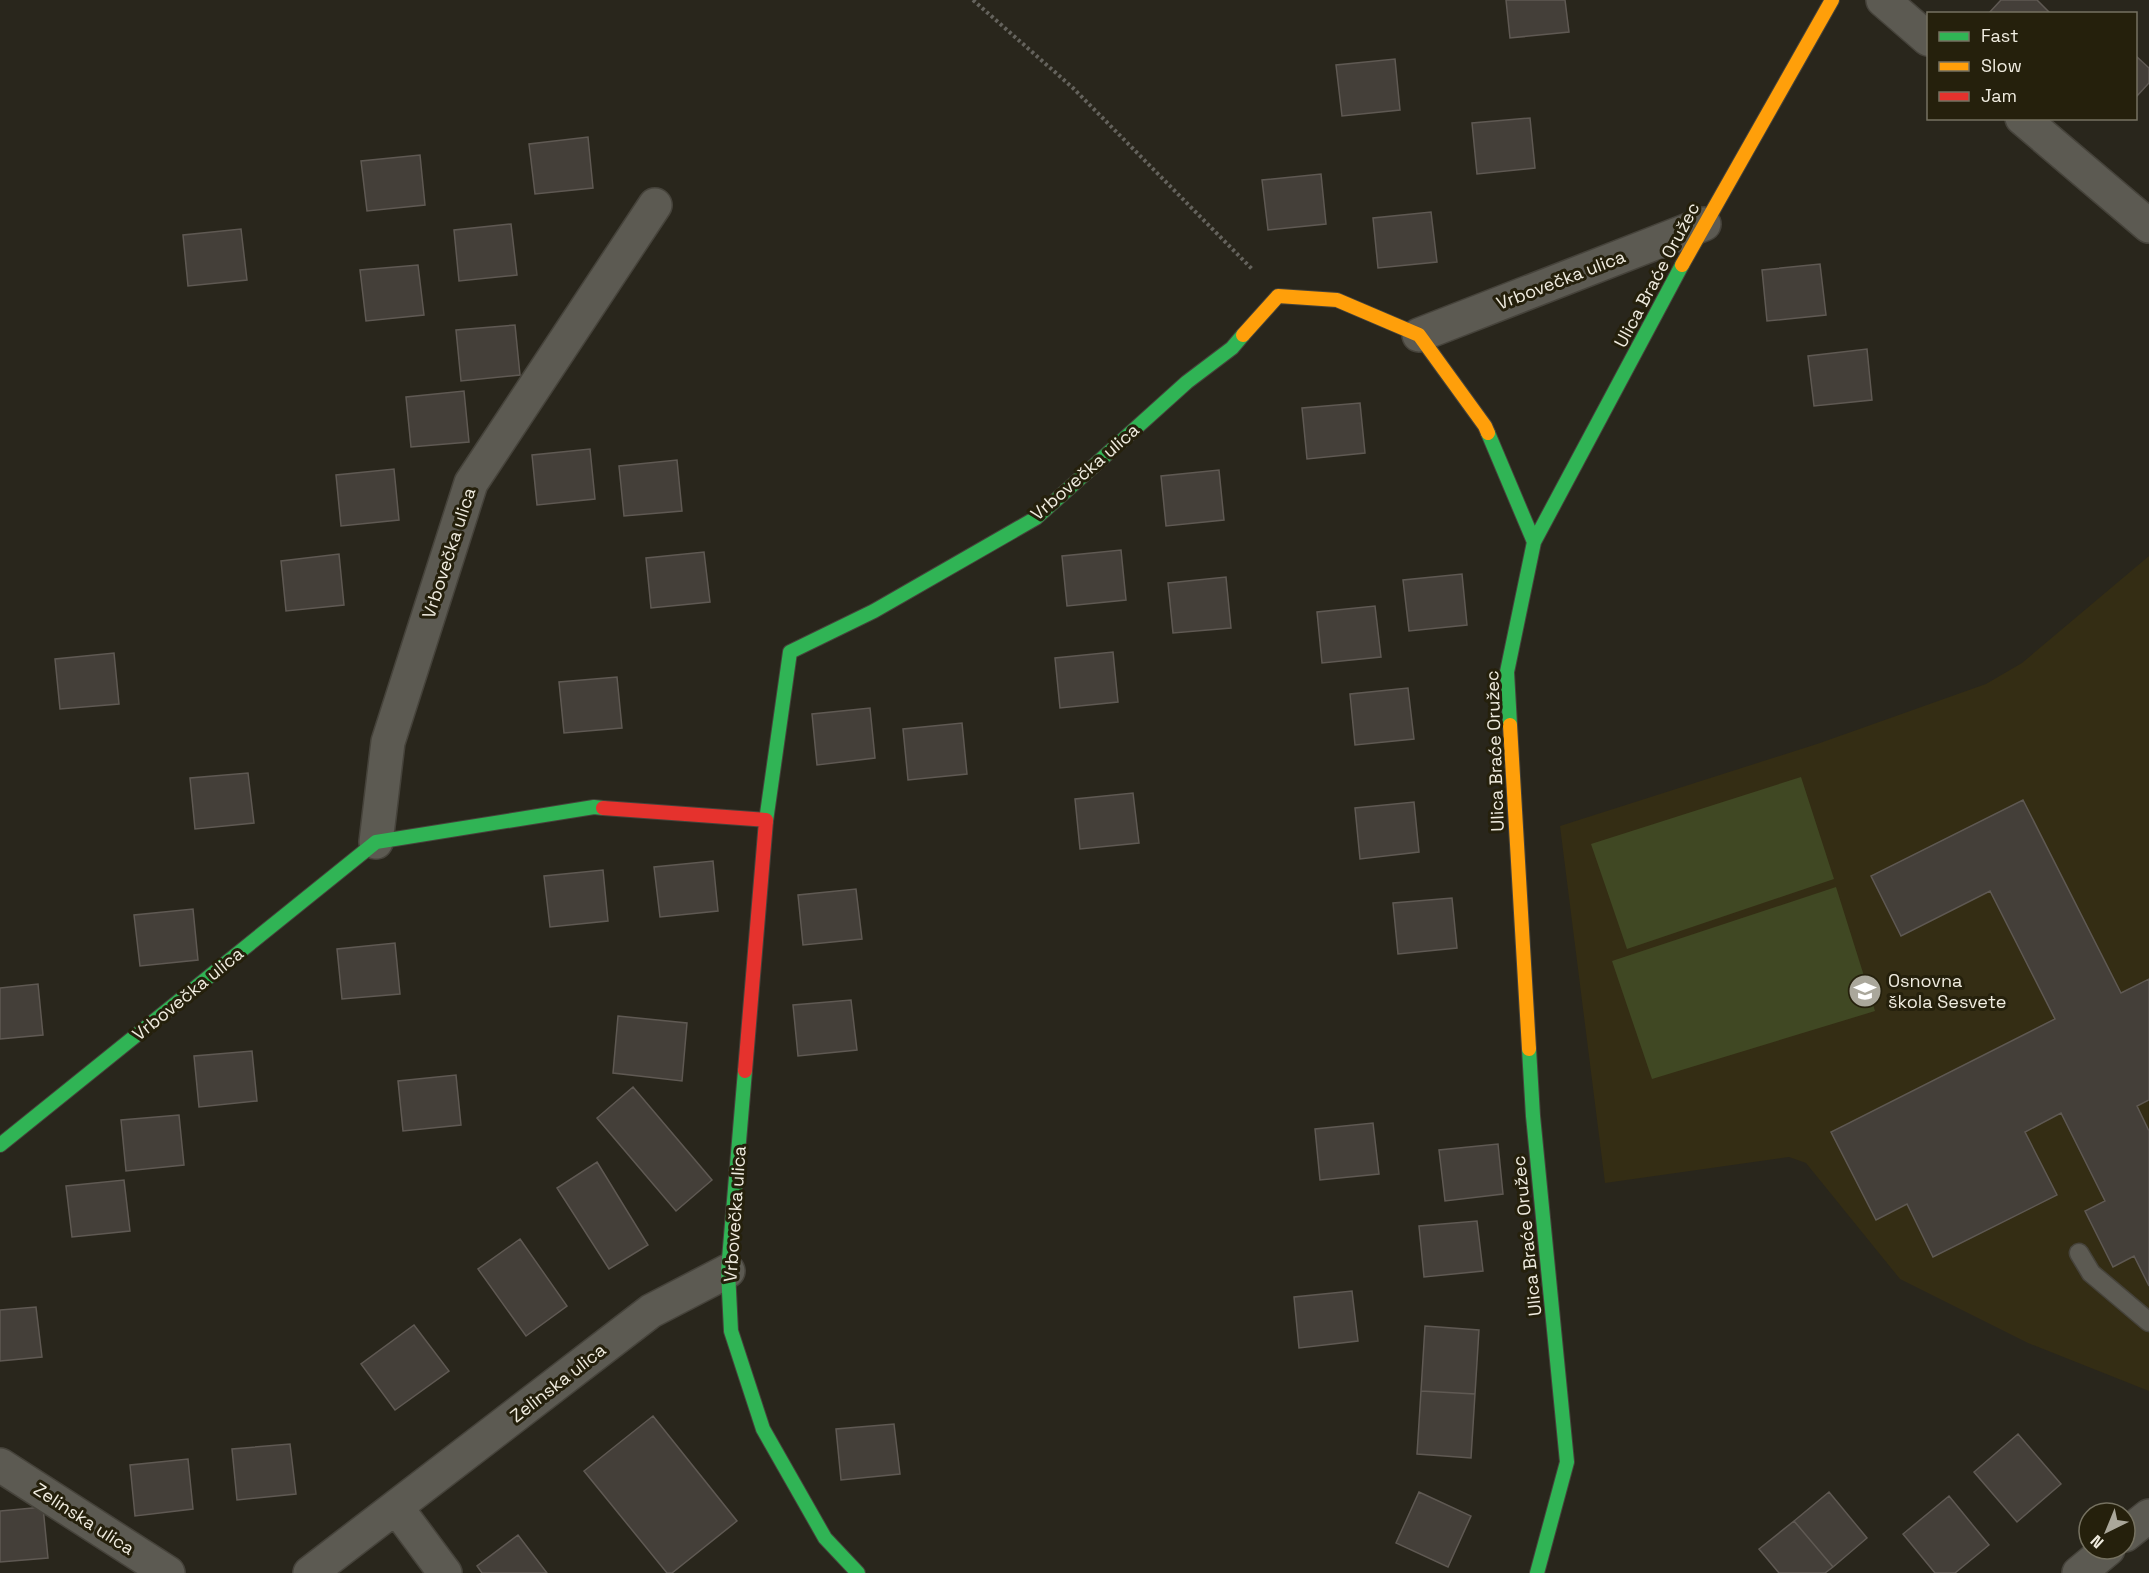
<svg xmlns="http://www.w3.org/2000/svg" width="2149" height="1573" font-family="'Space Grotesk',sans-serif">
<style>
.built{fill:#342d14}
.green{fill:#404823}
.building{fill:#443f39;stroke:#5f5953;stroke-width:1.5}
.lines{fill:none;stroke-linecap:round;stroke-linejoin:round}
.lane-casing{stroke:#46433b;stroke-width:21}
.street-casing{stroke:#46433b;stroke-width:36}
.fast-casing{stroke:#46433b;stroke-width:16}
.slow-casing{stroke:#46433b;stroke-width:16}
.jam-casing{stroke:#46433b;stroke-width:16}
.path{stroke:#65635d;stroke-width:4;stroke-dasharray:3 3;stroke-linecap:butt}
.lane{stroke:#5c5a52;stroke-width:18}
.street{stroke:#5c5a52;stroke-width:33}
.fast{stroke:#30b455;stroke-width:14}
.slow{stroke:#ff9f0a;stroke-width:14}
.jam{stroke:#e5322d;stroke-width:14}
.labels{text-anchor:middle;stroke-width:6;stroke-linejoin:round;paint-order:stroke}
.street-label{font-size:18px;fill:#f0ece0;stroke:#25200c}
.poi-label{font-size:18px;fill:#f0ece0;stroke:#25200c;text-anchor:start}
</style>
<rect width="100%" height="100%" fill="#29261c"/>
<!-- built -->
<path class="built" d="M 2149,556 L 2149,1391 L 2028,1343 L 1900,1279 L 1806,1163 L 1789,1157 L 1605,1183 L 1560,826 L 1820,743 L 1986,684 L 2022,663 Z"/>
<!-- green -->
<path class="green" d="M 1801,777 L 1834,879 L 1627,949 L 1591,844 Z
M 1836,887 L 1875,1011 L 1652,1079 L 1612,961 Z"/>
<!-- building -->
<path class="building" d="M 1506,0 L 1565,0 L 1569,32 L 1510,38 Z
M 2001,0 L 2037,0 L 2051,14 L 1988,14 Z
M 2136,56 L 2149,68 L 2149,83 L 2136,97 Z
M 1395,59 L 1400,110 L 1342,116 L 1336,65 Z
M 1530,118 L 1535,168 L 1477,174 L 1472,123 Z
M 588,137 L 593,188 L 535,194 L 529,144 Z
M 420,155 L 425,205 L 367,211 L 361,161 Z
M 1321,174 L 1326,224 L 1268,230 L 1262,180 Z
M 1431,212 L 1437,262 L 1378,268 L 1373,218 Z
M 511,224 L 517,275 L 459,281 L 454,230 Z
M 241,229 L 247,280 L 188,286 L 183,235 Z
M 1820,264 L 1826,315 L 1767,321 L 1762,270 Z
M 418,265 L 424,315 L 366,321 L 360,270 Z
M 515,325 L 520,375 L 461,381 L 456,330 Z
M 1867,349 L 1872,400 L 1814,406 L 1808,356 Z
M 464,391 L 469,442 L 411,447 L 406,397 Z
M 1360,403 L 1365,453 L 1307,459 L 1302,408 Z
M 590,449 L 595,499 L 537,505 L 532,455 Z
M 677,460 L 682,511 L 624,516 L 619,466 Z
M 394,469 L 399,520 L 341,526 L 336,475 Z
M 1219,470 L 1224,520 L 1166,526 L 1161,476 Z
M 1121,550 L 1126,600 L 1067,606 L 1062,556 Z
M 704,552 L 710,602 L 651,608 L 646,558 Z
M 339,554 L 344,605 L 286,611 L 281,561 Z
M 1462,574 L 1467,625 L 1409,631 L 1403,580 Z
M 1226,577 L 1231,628 L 1173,633 L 1168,583 Z
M 1375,606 L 1381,657 L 1322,663 L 1317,612 Z
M 1113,652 L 1118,702 L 1060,708 L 1055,658 Z
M 114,653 L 119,704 L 60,709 L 55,659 Z
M 617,677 L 622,728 L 564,733 L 559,682 Z
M 1408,688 L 1414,739 L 1355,745 L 1350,694 Z
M 870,708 L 875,758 L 817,765 L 812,714 Z
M 962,723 L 967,774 L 908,780 L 903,729 Z
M 248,773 L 254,823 L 195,829 L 190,778 Z
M 1133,793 L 1139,843 L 1080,849 L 1075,799 Z
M 2023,800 L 2121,993 L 2149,979 L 2149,1100 L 2137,1106 L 2149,1131 L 2149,1286 L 2134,1256 L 2113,1267 L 2085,1211 L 2105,1201 L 2061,1113 L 2025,1132 L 2057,1195 L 1933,1257 L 1907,1204 L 1876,1220 L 1831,1132 L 2055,1019 L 1990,891 L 1901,936 L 1871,876 Z
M 1414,802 L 1419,852 L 1360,859 L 1355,808 Z
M 713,861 L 718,911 L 660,917 L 654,867 Z
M 603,870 L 608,921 L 550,927 L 544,876 Z
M 856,889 L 862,939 L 803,945 L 798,895 Z
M 1452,898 L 1457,948 L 1398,954 L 1393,903 Z
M 193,909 L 198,960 L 140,966 L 134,915 Z
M 395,943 L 400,994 L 342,999 L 337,949 Z
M 38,984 L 43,1035 L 0,1039 L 0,988 Z
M 851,1000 L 857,1050 L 798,1056 L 793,1005 Z
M 618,1016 L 687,1023 L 682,1081 L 613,1073 Z
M 252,1051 L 257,1101 L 199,1107 L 194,1056 Z
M 456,1075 L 461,1125 L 403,1131 L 398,1081 Z
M 633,1087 L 712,1180 L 676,1211 L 597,1118 Z
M 179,1115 L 184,1165 L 126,1171 L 121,1120 Z
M 1373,1123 L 1379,1174 L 1320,1180 L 1315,1129 Z
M 1498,1144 L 1503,1194 L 1445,1201 L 1439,1150 Z
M 597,1162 L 648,1245 L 609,1269 L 557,1188 Z
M 124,1180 L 130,1231 L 72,1237 L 66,1186 Z
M 1477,1221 L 1483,1271 L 1424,1277 L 1419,1226 Z
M 520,1239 L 567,1306 L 526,1336 L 478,1269 Z
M 1352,1291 L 1358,1341 L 1299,1348 L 1294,1297 Z
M 36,1307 L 42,1357 L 0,1361 L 0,1310 Z
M 414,1325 L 449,1371 L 395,1410 L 361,1364 Z
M 1425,1326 L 1479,1330 L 1475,1394 L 1421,1391 Z
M 1421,1391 L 1475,1394 L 1471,1458 L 1417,1454 Z
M 653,1416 L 737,1521 L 672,1573 L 667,1573 L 584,1471 Z
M 894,1424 L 900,1474 L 841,1480 L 836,1429 Z
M 2018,1434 L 2061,1484 L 2017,1522 L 1974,1472 Z
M 290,1444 L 296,1494 L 237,1500 L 232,1449 Z
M 188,1459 L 193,1509 L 135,1516 L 130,1465 Z
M 1419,1492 L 1471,1516 L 1448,1567 L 1396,1543 Z
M 1829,1492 L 1867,1538 L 1833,1567 L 1794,1521 Z
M 1949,1496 L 1989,1545 L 1955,1573 L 1935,1573 L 1903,1534 Z
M 43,1507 L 48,1558 L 0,1562 L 0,1511 Z
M 1794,1521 L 1833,1567 L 1825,1573 L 1779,1573 L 1759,1549 Z
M 518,1535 L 547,1573 L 482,1573 L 477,1566 Z"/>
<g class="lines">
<!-- lane casing -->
<g class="lane-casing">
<path id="lane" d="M 2079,1253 L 2091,1273 L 2149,1322"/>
</g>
<!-- street casing -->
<g class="street-casing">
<path id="street" d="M 1883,0 L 1928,39
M 2022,118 L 2149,226
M 1419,335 L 1704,224
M 376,842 L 388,742 L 471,483 L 655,205
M 0,1465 L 168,1573
M 396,1507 L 445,1573
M 2125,1535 L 2149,1516
M 310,1573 L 651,1311 L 728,1271
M 2079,1573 L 2108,1549"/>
</g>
<!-- fast casing -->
<g class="fast-casing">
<path id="fast" d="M 1488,433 L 1534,542
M 1510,725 L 1507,672 L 1534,542 L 1682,265
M 766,821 L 790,652 L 874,611 L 1036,518 L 1187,382 L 1232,348 L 1243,335
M 1529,1049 L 1533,1116 L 1567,1462 L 1537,1573
M 745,1071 L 728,1271 L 731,1331 L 763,1429 L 825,1538 L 858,1573
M 0,1145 L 376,842 L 594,807 L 603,808"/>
</g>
<!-- slow casing -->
<g class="slow-casing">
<path id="slow" d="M 1682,265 L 1832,0
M 1243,335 L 1278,296 L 1337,300 L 1419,335 L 1485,426 L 1488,433
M 1510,725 L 1529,1049"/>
</g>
<!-- jam casing -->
<g class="jam-casing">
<path id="jam" d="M 603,808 L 766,820
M 745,1071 L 766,821"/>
</g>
<!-- path -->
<path class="path" d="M 973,0 L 1073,88 L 1253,270"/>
<!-- lane -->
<use href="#lane" class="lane"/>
<!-- street -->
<use href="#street" class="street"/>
<!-- fast -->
<use href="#fast" class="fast"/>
<!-- slow -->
<use href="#slow" class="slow"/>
<!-- jam -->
<use href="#jam" class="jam"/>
</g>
<!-- icons -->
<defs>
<g id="school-disc" transform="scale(1.725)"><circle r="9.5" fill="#aaa79b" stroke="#25200c"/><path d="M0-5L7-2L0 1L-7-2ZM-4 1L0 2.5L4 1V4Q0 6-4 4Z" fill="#fff"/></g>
</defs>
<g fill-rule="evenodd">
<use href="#school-disc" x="1865" y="991"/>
</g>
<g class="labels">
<!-- street labels -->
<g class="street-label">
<text transform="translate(1657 275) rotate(-62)" y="6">Ulica Braće Oružec</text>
<text transform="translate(1561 280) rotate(-21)" y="6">Vrbovečka ulica</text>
<text transform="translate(1085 472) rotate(-41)" y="6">Vrbovečka ulica</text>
<text transform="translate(449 553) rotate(-72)" y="6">Vrbovečka ulica</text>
<text transform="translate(1495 751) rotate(-92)" y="6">Ulica Braće Oružec</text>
<text transform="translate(188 994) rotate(-39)" y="6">Vrbovečka ulica</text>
<text transform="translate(735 1214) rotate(-86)" y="6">Vrbovečka ulica</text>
<text transform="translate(1527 1236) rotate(-96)" y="6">Ulica Braće Oružec</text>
<text transform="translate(558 1383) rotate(-38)" y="6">Zelinska ulica</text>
<text transform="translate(84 1519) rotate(33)" y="6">Zelinska ulica</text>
</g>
<!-- poi labels -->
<g class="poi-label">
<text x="1888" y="987">Osnovna<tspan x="1888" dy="21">škola Sesvete</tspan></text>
</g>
</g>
<!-- legend -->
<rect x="1927" y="12" width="210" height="108" fill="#25200c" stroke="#767261" stroke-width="1.5"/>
<rect x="1939" y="32" width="30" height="9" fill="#30b455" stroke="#767261" stroke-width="1.5"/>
<text x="1981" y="42" font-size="18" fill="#f0ece0">Fast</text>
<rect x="1939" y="62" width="30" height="9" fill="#ff9f0a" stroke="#767261" stroke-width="1.5"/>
<text x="1981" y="72" font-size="18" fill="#f0ece0">Slow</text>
<rect x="1939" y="92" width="30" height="9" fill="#e5322d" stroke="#767261" stroke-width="1.5"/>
<text x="1981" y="102" font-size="18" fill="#f0ece0">Jam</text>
<!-- north arrow -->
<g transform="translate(2107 1531) rotate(223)"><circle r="28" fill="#25200c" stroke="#767261" stroke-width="1.5"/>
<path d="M0-4.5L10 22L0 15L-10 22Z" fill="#aaa79b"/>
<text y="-9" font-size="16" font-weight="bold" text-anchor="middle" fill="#f0ece0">N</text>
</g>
</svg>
